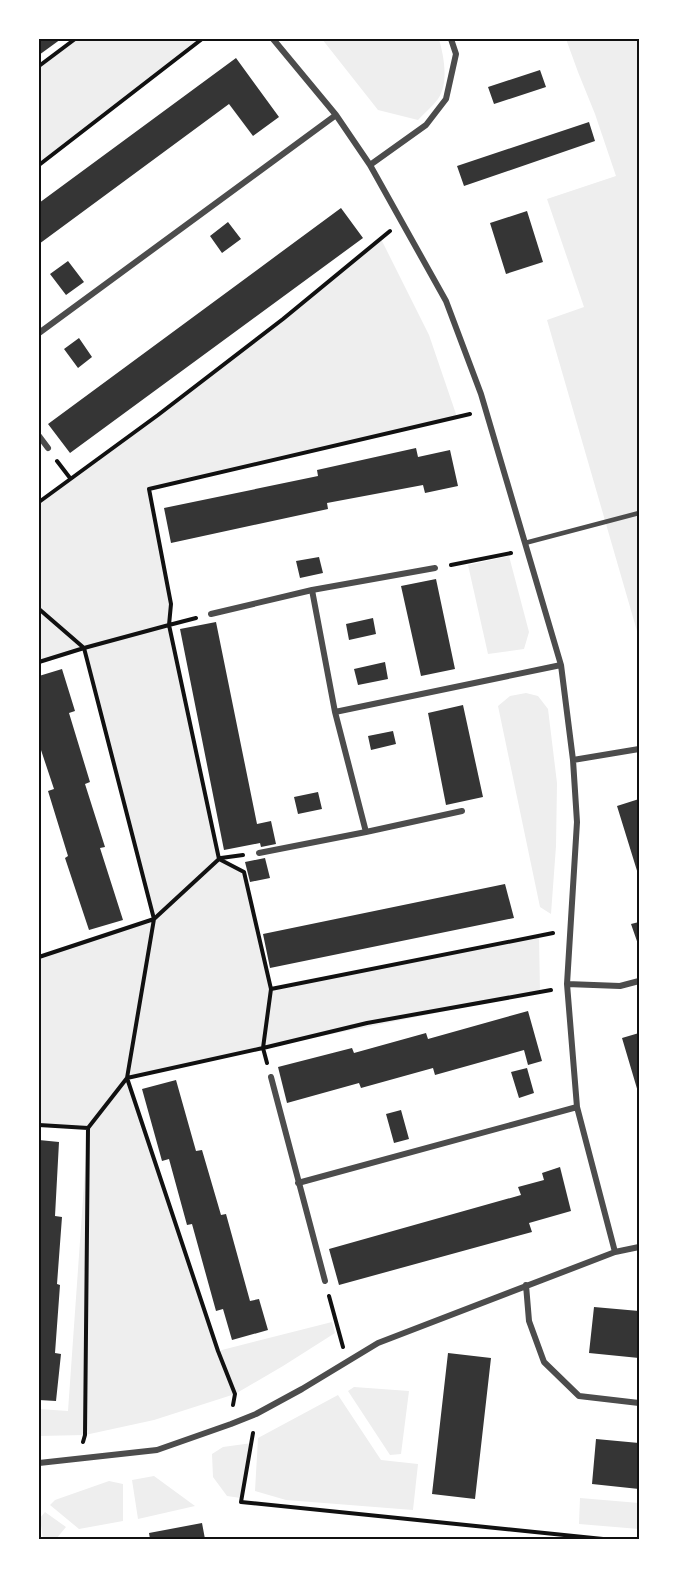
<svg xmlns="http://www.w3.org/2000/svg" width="678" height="1578" font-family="Overpass,sans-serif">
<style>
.green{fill:#eee}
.building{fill:#353535}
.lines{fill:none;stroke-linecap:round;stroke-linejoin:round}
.path{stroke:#111;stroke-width:4}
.service{stroke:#4c4c4c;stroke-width:4.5}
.minor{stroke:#4c4c4c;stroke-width:6}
.neatline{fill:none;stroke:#111;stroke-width:2}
</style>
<rect width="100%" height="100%" fill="#fff"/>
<!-- green -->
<path class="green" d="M 75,39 L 202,39 L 39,165 L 39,66 Z
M 322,39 L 439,39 C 444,57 449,83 438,99 C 432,107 424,113 418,120 L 378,110 Z
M 566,39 L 639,39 L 639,638 L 547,320 L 584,307 L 547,199 L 616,176 L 595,114 L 578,72 Z
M 381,239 L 429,335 L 457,417 L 150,489 L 171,604 L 169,625 L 219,859 L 244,872 L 271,988 L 539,936 L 540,992 L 263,1048 L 127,1078 L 218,1351 L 332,1322 L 335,1333 L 283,1366 L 235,1394 L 154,1420 L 85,1435 L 39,1436 L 39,1409 L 68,1411 L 88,1128 L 39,1125 L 39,956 L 153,919 L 84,648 L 39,662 L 39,502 L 158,415 Z
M 509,556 L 529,632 L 524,649 L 488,654 L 468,565 Z
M 526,693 L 538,696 L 548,709 L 557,783 L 556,846 L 551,914 L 540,907 L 498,706 L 510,696 Z
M 354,1387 L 409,1391 L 401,1454 L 390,1455 L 348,1391 Z
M 338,1395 L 381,1460 L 418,1464 L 413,1510 L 286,1500 L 255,1491 L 258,1438 Z
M 252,1443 L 241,1498 L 227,1496 L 213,1477 L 212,1454 L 223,1447 Z
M 154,1476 L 195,1506 L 138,1519 L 132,1480 Z
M 109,1481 L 123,1484 L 123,1521 L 79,1529 L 50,1505 L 55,1500 Z
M 580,1498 L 639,1503 L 639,1529 L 579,1524 Z
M 45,1512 L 66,1527 L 56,1539 L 43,1539 L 40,1518 Z"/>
<!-- building -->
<path class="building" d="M 39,39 L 61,39 L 39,55 Z
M 236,58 L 279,117 L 253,136 L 229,104 L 39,244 L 39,203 Z
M 540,70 L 546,87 L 494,104 L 488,87 Z
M 589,122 L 595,141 L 464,186 L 457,166 Z
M 341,208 L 363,238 L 70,453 L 48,424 Z
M 527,211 L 543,262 L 506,274 L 490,223 Z
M 228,222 L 241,239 L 222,253 L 210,236 Z
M 68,261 L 84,282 L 66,295 L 50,274 Z
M 79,338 L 92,357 L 78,368 L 64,349 Z
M 416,448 L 418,457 L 450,450 L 458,486 L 425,493 L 423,485 L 327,503 L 328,509 L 171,543 L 164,508 L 318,476 L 317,470 Z
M 319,557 L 323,573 L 300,578 L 296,561 Z
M 436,579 L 455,669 L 421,676 L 401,586 Z
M 373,618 L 376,634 L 349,640 L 346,624 Z
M 216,622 L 257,824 L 271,821 L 276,844 L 261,847 L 260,843 L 224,850 L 180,629 Z
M 385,662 L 388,679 L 358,685 L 354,669 Z
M 62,669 L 75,711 L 69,713 L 90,782 L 85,784 L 105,847 L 100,848 L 123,920 L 89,930 L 65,858 L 68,856 L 48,791 L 54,789 L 39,744 L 39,676 Z
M 463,705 L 483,797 L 446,805 L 428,713 Z
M 393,731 L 396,744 L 371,750 L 368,736 Z
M 318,792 L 322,809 L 298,814 L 294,797 Z
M 639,799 L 639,874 L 638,874 L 617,806 Z
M 265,858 L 270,878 L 250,882 L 245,862 Z
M 505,884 L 514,918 L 270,968 L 263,934 Z
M 639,922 L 639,947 L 631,924 Z
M 528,1011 L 542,1061 L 528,1065 L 524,1050 L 435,1075 L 433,1068 L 361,1088 L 359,1083 L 287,1103 L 278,1067 L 352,1048 L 354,1053 L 426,1033 L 428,1039 Z
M 639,1033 L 639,1091 L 638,1092 L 622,1038 Z
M 527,1068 L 534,1093 L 519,1098 L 511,1072 Z
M 176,1080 L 196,1151 L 202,1150 L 221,1215 L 226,1214 L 250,1301 L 259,1299 L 268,1330 L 232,1340 L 223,1309 L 216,1311 L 192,1224 L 187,1225 L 169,1159 L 162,1161 L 142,1089 Z
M 401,1110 L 409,1139 L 394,1143 L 386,1114 Z
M 39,1140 L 59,1142 L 55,1216 L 62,1217 L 57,1284 L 60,1285 L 55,1353 L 61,1354 L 56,1401 L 39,1400 Z
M 560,1167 L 571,1211 L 529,1223 L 532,1232 L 339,1285 L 329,1249 L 521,1195 L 518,1187 L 544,1180 L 542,1173 Z
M 594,1307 L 639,1311 L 639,1358 L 589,1353 Z
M 448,1353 L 491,1358 L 475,1499 L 432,1494 Z
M 596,1439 L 639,1443 L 639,1489 L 592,1484 Z
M 202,1523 L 205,1539 L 150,1539 L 149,1533 Z"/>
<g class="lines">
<!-- path -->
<path class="path" d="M 39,66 L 75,39
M 39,165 L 202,39
M 57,461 L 70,478
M 39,502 L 158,415 L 283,319 L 390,231
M 451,565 L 511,553
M 39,609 L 84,648 L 154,919 L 127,1078 L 218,1351 L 235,1394 L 233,1405
M 196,618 L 169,625 L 171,604 L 149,489 L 470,414
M 39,662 L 84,648 L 169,625 L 219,859 L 154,919 L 39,957
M 221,858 L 243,855
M 219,859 L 244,872 L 271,989 L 263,1048 L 267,1063
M 271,989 L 553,933
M 39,1125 L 88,1128
M 329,1296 L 343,1347
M 253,1433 L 241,1502 L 603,1539
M 83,1442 L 85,1435 L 88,1128 L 127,1078 L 263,1048 L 367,1023 L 551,990"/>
<!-- service -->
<path class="service" d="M 525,543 L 639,513"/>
<!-- minor -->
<path class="minor" d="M 273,39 L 336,115 L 370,165 L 446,301 L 481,394 L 561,665 L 573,760 L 577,822 L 567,984 L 577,1107 L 615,1252
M 370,165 L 426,125 L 446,99 L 456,54 L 451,39
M 39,333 L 336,115
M 39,436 L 48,448
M 312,590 L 335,712 L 366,832
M 211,614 L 312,590 L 435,568
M 335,712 L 561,665
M 573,760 L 639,749
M 259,853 L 366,832 L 462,811
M 567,984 L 620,986 L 639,981
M 271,1077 L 325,1281
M 298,1183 L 577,1107
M 526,1285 L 529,1321 L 544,1362 L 579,1396 L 639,1403
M 39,1463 L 157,1450 L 231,1424 L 256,1414 L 302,1389 L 378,1343 L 615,1252 L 639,1247"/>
</g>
<!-- border -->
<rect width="678" height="1578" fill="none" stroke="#ffffff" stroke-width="81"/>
<rect x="40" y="40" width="598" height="1498" class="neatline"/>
</svg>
